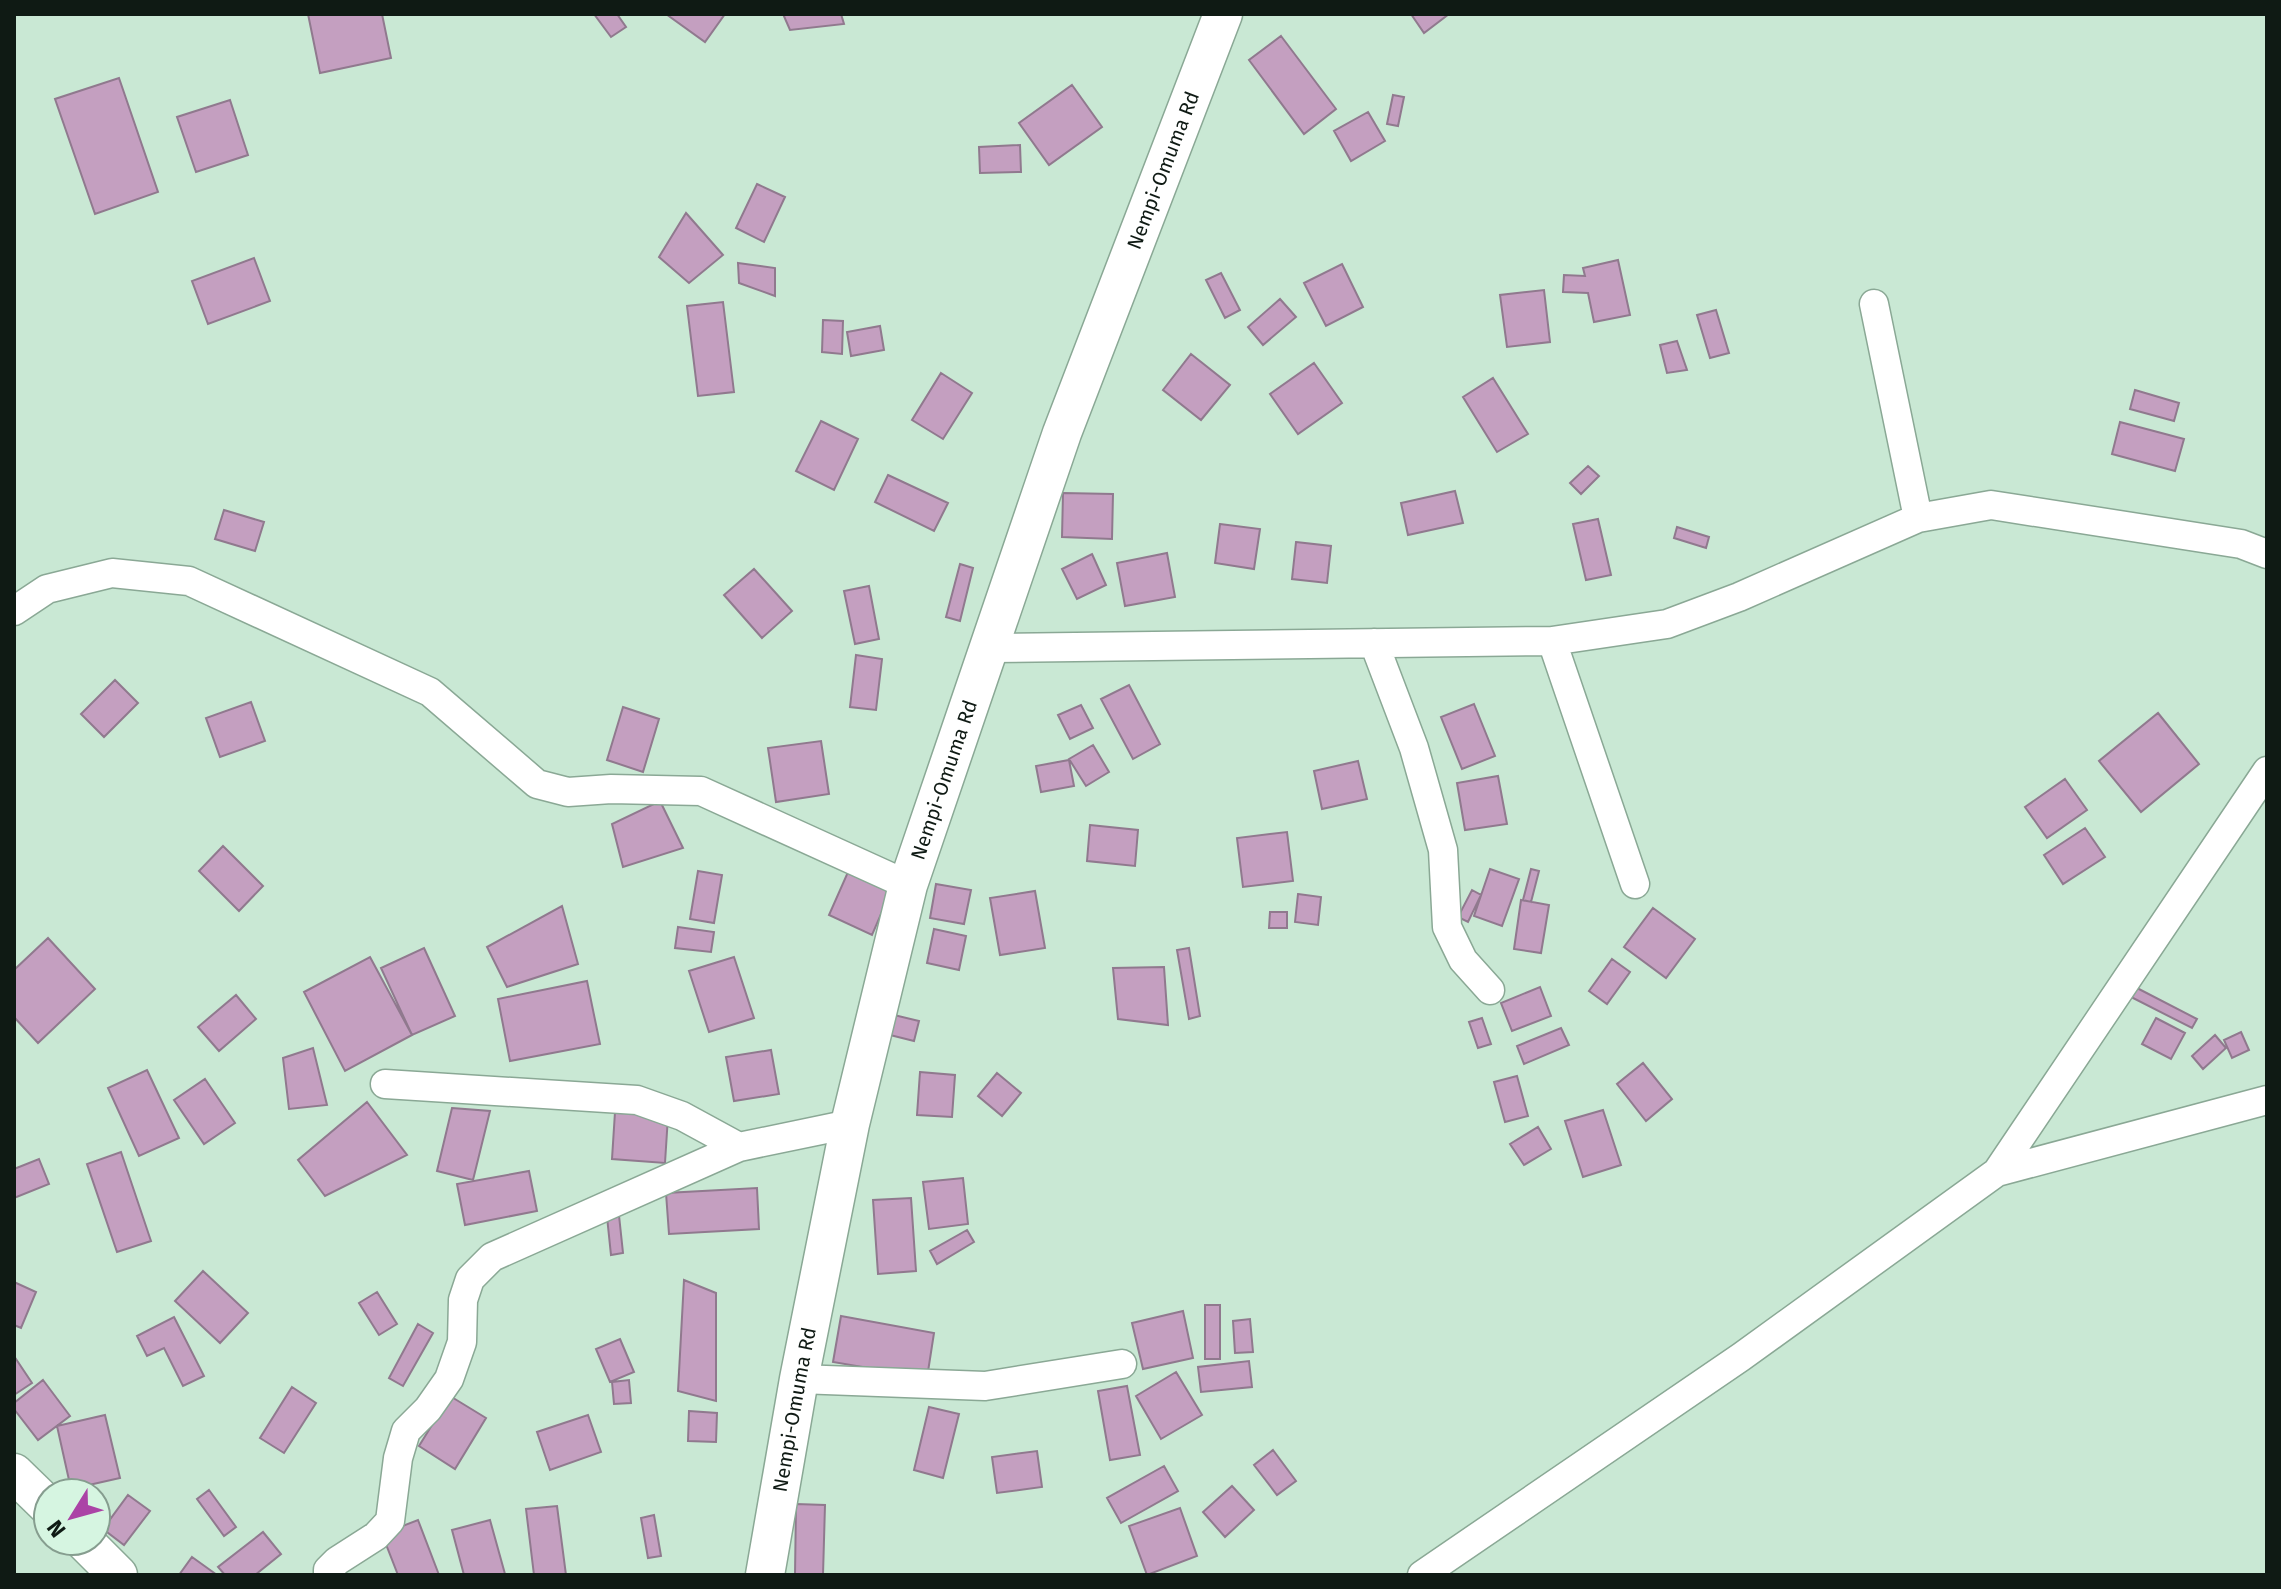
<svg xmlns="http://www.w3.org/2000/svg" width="2281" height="1589" font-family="'Fira Sans',sans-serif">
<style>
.building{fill:#c49fc0;stroke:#90798e;stroke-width:2}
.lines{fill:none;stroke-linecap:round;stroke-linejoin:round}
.street-casing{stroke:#8aa895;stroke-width:31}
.secondary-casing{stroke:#8aa895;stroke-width:41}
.street{stroke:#fff;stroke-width:28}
.secondary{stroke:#fff;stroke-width:38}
.labels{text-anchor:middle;stroke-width:6;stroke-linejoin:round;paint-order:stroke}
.street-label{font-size:20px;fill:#0f1a14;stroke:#d6f5e1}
</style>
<rect width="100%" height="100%" fill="#c9e8d4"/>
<!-- building -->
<path class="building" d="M 308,14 L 382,14 L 391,58 L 320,73 Z
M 594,14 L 617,14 L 626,27 L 611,37 Z
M 666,14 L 725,14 L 705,42 Z
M 783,14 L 841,14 L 844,24 L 790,30 Z
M 1411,14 L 1449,14 L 1424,33 Z
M 1281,36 L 1336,109 L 1304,134 L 1249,60 Z
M 119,78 L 158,192 L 95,214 L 55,99 Z
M 1072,85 L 1102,127 L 1049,165 L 1019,123 Z
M 1393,95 L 1404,97 L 1398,126 L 1387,124 Z
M 230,100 L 248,155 L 196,172 L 177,117 Z
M 1368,112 L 1385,141 L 1351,161 L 1334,131 Z
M 1020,145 L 1021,172 L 980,173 L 979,147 Z
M 757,184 L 785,197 L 764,242 L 736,228 Z
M 686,213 L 723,255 L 689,283 L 659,257 Z
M 254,258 L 270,301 L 208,324 L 192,281 Z
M 1618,260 L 1630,315 L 1594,322 L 1588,293 L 1563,292 L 1564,275 L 1585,276 L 1583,268 Z
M 738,263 L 775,268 L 775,296 L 739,283 Z
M 1342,264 L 1363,307 L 1326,326 L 1304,283 Z
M 1221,273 L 1240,310 L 1225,318 L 1206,280 Z
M 1544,290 L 1550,342 L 1507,347 L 1500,295 Z
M 1280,299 L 1296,317 L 1263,345 L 1248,327 Z
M 723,302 L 734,392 L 698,396 L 687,306 Z
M 1716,310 L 1729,353 L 1710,358 L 1697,315 Z
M 823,320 L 843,321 L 842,354 L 822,352 Z
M 880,326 L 884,350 L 851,356 L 847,332 Z
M 1677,341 L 1687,370 L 1667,373 L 1660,345 Z
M 1191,354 L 1230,385 L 1201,420 L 1163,390 Z
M 1314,363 L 1342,403 L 1298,434 L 1270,394 Z
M 941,373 L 972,393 L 943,439 L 912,420 Z
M 1493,378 L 1528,434 L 1497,452 L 1463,397 Z
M 2135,390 L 2179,403 L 2174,421 L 2130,409 Z
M 821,421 L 858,439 L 834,490 L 796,471 Z
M 2120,422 L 2184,439 L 2175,471 L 2112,454 Z
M 1588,466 L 1599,476 L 1581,494 L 1570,483 Z
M 888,475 L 948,503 L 934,531 L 875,502 Z
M 1455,491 L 1463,523 L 1408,535 L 1401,503 Z
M 1063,493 L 1113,494 L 1112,539 L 1062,537 Z
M 224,510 L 264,522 L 255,551 L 215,539 Z
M 1598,519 L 1611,575 L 1586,580 L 1573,524 Z
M 1220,524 L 1260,529 L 1254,569 L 1215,563 Z
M 1677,527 L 1709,537 L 1706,548 L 1674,538 Z
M 1296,542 L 1331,546 L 1327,583 L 1292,579 Z
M 1167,553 L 1175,597 L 1125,606 L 1117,563 Z
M 1092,554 L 1106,585 L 1077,599 L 1062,569 Z
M 960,564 L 973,568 L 960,621 L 946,617 Z
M 754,569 L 792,611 L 762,638 L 724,595 Z
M 869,586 L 879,639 L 855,644 L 844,591 Z
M 856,655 L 882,659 L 876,710 L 850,707 Z
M 115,680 L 138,703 L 104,737 L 81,714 Z
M 1129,685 L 1160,744 L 1133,759 L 1101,699 Z
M 251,702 L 265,741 L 220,757 L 206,718 Z
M 1474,704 L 1495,756 L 1462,769 L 1441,717 Z
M 1081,705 L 1093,728 L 1070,739 L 1058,715 Z
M 623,707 L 659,719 L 643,772 L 607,760 Z
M 2158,713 L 2199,764 L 2141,812 L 2099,761 Z
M 821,741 L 829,794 L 776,802 L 768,748 Z
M 1093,745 L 1109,772 L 1086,786 L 1069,759 Z
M 1069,760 L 1074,786 L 1041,792 L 1036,766 Z
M 1358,761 L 1367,799 L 1322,809 L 1314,771 Z
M 1498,776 L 1507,824 L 1465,830 L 1457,783 Z
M 2065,779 L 2087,810 L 2047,838 L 2025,807 Z
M 660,801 L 683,848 L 623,867 L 612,824 Z
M 1090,825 L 1138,830 L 1135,866 L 1087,861 Z
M 2085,828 L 2105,857 L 2063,884 L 2044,855 Z
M 1287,832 L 1293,881 L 1243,887 L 1237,838 Z
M 223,846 L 263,886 L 239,911 L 199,871 Z
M 1490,869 L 1519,879 L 1502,926 L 1474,916 Z
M 1531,869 L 1539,871 L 1531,902 L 1523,900 Z
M 698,871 L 722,875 L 714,923 L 690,919 Z
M 848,872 L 891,891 L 872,935 L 829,915 Z
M 936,884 L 971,890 L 964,924 L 930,918 Z
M 1472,890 L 1481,895 L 1468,922 L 1458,917 Z
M 1035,891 L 1045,948 L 1000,955 L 990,898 Z
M 1298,894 L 1321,897 L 1318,925 L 1295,922 Z
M 1521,900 L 1549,905 L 1541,953 L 1514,949 Z
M 562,906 L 578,964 L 507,987 L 487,947 Z
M 1653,908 L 1695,939 L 1666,978 L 1624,947 Z
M 1270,912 L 1287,912 L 1287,928 L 1269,928 Z
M 678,927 L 714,932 L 711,952 L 675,948 Z
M 934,929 L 966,936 L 959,970 L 927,963 Z
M 48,938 L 95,989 L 38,1043 L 14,1017 L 14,970 Z
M 424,948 L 455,1016 L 412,1035 L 381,968 Z
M 1189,948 L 1200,1016 L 1189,1019 L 1177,950 Z
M 370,957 L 412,1035 L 345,1071 L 304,992 Z
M 734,957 L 754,1018 L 709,1032 L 689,971 Z
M 1612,959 L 1630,972 L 1607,1004 L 1589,991 Z
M 1164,967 L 1168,1025 L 1118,1019 L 1113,968 Z
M 587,981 L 600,1044 L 510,1061 L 498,999 Z
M 1540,987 L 1551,1016 L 1512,1031 L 1501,1003 Z
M 2135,987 L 2197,1019 L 2192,1028 L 2131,997 Z
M 236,995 L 256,1019 L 219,1051 L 198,1027 Z
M 894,1015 L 919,1021 L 914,1041 L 890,1035 Z
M 1482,1018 L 1491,1044 L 1478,1048 L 1469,1022 Z
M 2156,1018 L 2185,1033 L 2171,1059 L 2142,1044 Z
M 1561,1028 L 1569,1045 L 1524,1064 L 1517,1046 Z
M 2241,1032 L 2249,1050 L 2232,1058 L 2224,1040 Z
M 2215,1035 L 2226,1048 L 2203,1069 L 2192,1056 Z
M 313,1048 L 327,1105 L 289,1109 L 283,1058 Z
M 771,1050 L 779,1094 L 734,1101 L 726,1057 Z
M 1643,1063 L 1672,1099 L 1646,1121 L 1617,1084 Z
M 147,1070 L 179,1138 L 139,1156 L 108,1088 Z
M 920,1072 L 955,1075 L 952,1117 L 917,1115 Z
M 997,1073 L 1021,1093 L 1002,1116 L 978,1096 Z
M 1517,1076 L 1528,1116 L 1505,1122 L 1494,1082 Z
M 205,1079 L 235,1123 L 204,1144 L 174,1100 Z
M 367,1102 L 407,1155 L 325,1196 L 298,1160 Z
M 452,1108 L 490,1111 L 473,1180 L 437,1171 Z
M 1603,1110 L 1621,1165 L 1583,1177 L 1565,1121 Z
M 615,1112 L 668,1116 L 665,1163 L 612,1159 Z
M 1538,1127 L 1551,1149 L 1524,1165 L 1510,1144 Z
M 121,1152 L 151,1241 L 117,1252 L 87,1164 Z
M 39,1159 L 49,1184 L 14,1198 L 14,1169 Z
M 529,1171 L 537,1211 L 465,1225 L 457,1184 Z
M 963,1178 L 968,1224 L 929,1229 L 923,1182 Z
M 757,1188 L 759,1229 L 669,1234 L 666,1193 Z
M 911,1198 L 916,1271 L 878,1274 L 873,1200 Z
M 618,1206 L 623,1253 L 611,1255 L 606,1207 Z
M 967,1230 L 974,1242 L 937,1264 L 930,1251 Z
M 203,1271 L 248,1313 L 220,1343 L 175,1301 Z
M 684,1280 L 716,1293 L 716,1401 L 678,1391 Z
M 14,1282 L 36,1292 L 21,1328 L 14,1325 Z
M 377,1292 L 397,1324 L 379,1335 L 359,1303 Z
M 1205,1305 L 1220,1305 L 1220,1359 L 1205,1359 Z
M 1183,1311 L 1193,1358 L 1143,1369 L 1132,1323 Z
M 841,1316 L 934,1333 L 927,1378 L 833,1362 Z
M 174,1317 L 204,1376 L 183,1386 L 164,1348 L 147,1356 L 137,1336 Z
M 1250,1319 L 1253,1352 L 1235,1353 L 1233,1321 Z
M 418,1324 L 433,1333 L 403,1386 L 389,1378 Z
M 620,1339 L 634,1372 L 610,1382 L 596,1349 Z
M 14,1356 L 32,1383 L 14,1395 Z
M 1249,1361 L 1252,1387 L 1201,1392 L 1198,1367 Z
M 1176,1372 L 1202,1415 L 1161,1439 L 1136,1396 Z
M 43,1380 L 70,1416 L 38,1440 L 14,1409 L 14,1403 Z
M 629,1380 L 631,1403 L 614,1404 L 612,1382 Z
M 1127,1386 L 1140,1455 L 1110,1460 L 1098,1391 Z
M 292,1387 L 316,1403 L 284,1453 L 260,1438 Z
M 450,1396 L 486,1418 L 455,1469 L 419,1446 Z
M 929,1407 L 959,1414 L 943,1478 L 914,1470 Z
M 689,1411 L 717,1413 L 716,1442 L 688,1441 Z
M 105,1415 L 120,1478 L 71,1489 L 57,1426 Z
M 588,1415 L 601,1452 L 550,1470 L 537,1432 Z
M 1273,1450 L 1296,1481 L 1277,1495 L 1254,1465 Z
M 1037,1451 L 1042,1487 L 997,1493 L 992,1457 Z
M 1164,1466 L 1178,1491 L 1121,1523 L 1107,1498 Z
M 1232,1486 L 1254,1510 L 1225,1537 L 1203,1512 Z
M 209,1490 L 236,1527 L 224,1536 L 197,1499 Z
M 128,1495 L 150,1511 L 124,1545 L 103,1529 Z
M 796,1504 L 825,1505 L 823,1575 L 795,1575 Z
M 557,1506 L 566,1575 L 534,1575 L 526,1509 Z
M 1180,1508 L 1197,1556 L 1147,1575 L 1129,1526 Z
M 654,1515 L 661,1556 L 648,1558 L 641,1518 Z
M 418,1520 L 439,1575 L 398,1575 L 382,1534 Z
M 490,1520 L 505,1574 L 464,1575 L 452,1530 Z
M 263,1532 L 281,1554 L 255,1575 L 225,1575 L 218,1567 Z
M 192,1557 L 217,1575 L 179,1575 Z"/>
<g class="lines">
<!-- street casing -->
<g class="street-casing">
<path id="street" d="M 1874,304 L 1918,518
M 14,611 L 47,589 L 112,573 L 189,581 L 430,692 L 537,784 L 568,792 L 611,789 L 701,791 L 908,885
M 1552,641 L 1635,884
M 1374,643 L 1414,748 L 1443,850 L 1447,927 L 1463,960 L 1490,990
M 989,648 L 1552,641 L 1667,624 L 1739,597 L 1918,518 L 1991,505 L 2241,544 L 2267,554
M 385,1084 L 637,1100 L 682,1116 L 739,1147
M 1997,1172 L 2267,1100
M 799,1379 L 985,1386 L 1122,1364
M 328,1575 L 328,1570 L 337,1561 L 376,1536 L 390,1521 L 398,1458 L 406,1431 L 428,1409 L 449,1379 L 462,1342 L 463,1300 L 470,1279 L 492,1257 L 739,1147 L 850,1124
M 1422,1575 L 1741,1357 L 1997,1172 L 2267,771"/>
</g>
<!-- secondary casing -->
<g class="secondary-casing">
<g id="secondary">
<path d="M 14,1473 L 48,1506"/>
<path d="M 84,1541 L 118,1575"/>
<path id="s1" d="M 765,1575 L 799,1379 L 850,1124 L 908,885 L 1062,433 L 1223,14"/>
</g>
</g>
<!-- street -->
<use href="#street" class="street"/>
<!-- secondary -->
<use href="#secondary" class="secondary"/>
</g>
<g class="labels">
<!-- street labels -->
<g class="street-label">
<text dy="7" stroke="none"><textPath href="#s1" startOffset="1464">Nempi-Omuma Rd</textPath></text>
<text dy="7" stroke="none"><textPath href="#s1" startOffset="816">Nempi-Omuma Rd</textPath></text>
<text dy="7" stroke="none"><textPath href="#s1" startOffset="168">Nempi-Omuma Rd</textPath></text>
</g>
</g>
<!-- border -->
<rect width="2281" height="1589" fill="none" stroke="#0f1a14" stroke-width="32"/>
<!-- north arrow -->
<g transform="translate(72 1517) rotate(233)"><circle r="38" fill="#d6f5e1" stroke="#869d8f" stroke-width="2"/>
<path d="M0-6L14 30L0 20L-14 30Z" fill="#ab43a6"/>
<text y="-12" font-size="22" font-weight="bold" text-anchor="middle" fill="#0f1a14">N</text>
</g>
</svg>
